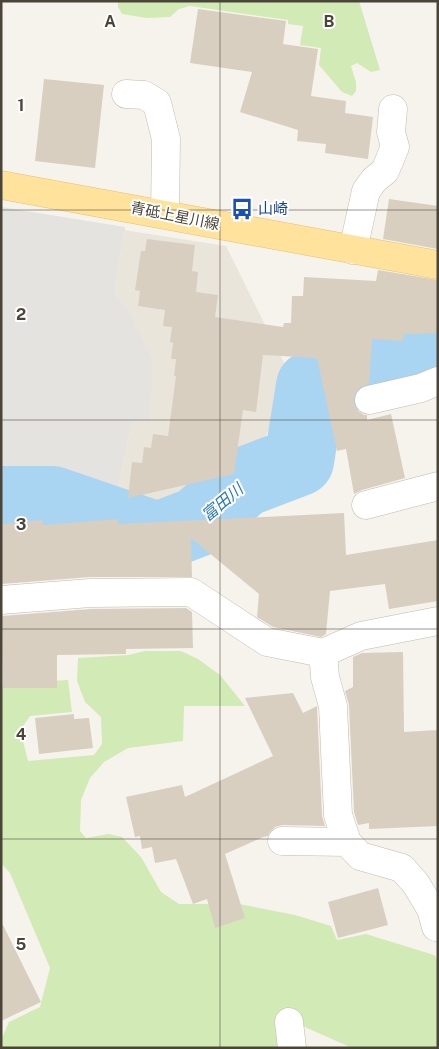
<svg xmlns="http://www.w3.org/2000/svg" width="439" height="1049" font-family="'Public Sans','Noto Sans JP',sans-serif">
<style>
.residential{fill:#eae5da}
.green{fill:#d2eab5}
.parking{fill:#e5e3e0}
.lines{fill:none;stroke-linecap:round;stroke-linejoin:round}
.river{stroke:#a9d4f2;stroke-width:70}
.building{fill:#d8cfc1}
.minor-casing{stroke:#c2bbae;stroke-width:29}
.major-casing{stroke:#e6c16a;stroke-width:29}
.minor{stroke:#fff;stroke-width:28}
.major{stroke:#ffe39c;stroke-width:28}
.grid{fill:none;stroke:#4b4439;stroke-width:1;stroke-opacity:0.55}
.labels{text-anchor:middle;stroke-width:4;stroke-linejoin:round;paint-order:stroke}
.transit-label{font-size:15px;fill:#164399;stroke:#fff;text-anchor:start}
.street-label{font-size:15px;fill:#4b4439;stroke:#fff}
.water-label{font-size:16px;font-style:italic;fill:#2e7ab2;stroke:#fff}
.grid-label{font-size:16px;text-anchor:middle;font-weight:bold;fill:#4b4439;stroke:#fff;stroke-width:4;stroke-linejoin:round;paint-order:stroke}
</style>
<rect width="100%" height="100%" fill="#f6f3ec"/>
<!-- residential -->
<path class="residential" d="M 124,230 L 226,246 L 294,383 L 258,450 L 234,463 L 218,481 L 196,514 L 185,521 L 168,526 L 146,518 L 116,497 L 132,422 L 153,361 L 131,314 L 118,297 L 115,289 Z"/>
<!-- green -->
<path class="green" d="M 118,1 L 359,1 L 380,70 L 371,72 L 357,63 L 351,66 L 356,82 L 356,91 L 352,96 L 342,92 L 319,65 L 321,48 L 300,45 L 303,26 L 288,24 L 288,20 L 190,6 L 179,9 L 170,17 L 147,18 L 122,14 L 118,7 Z
M 145,651 L 181,651 L 198,659 L 220,675 L 245,706 L 184,706 L 183,741 L 128,748 L 104,762 L 90,778 L 81,800 L 80,831 L 86,838 L 109,834 L 122,837 L 141,857 L 161,892 L 179,904 L 239,904 L 295,915 L 331,926 L 337,940 L 366,934 L 434,955 L 438,960 L 438,1048 L 352,1048 L 298,1024 L 275,1024 L 281,1048 L 1,1048 L 1,1040 L 9,1022 L 40,1007 L 50,968 L 10,873 L 1,863 L 1,687 L 6,684 L 68,680 L 72,712 L 30,716 L 23,726 L 23,741 L 28,761 L 94,755 L 102,744 L 101,717 L 85,702 L 77,681 L 78,658 L 128,655 Z"/>
<!-- parking -->
<path class="parking" d="M 1,207 L 125,227 L 115,289 L 118,297 L 131,314 L 153,360 L 150,419 L 132,422 L 116,497 L 98,489 L 66,486 L 1,486 Z"/>
<g class="lines">
<!-- river -->
<path class="river" d="M 1,501 L 53,501 L 158,537 L 197,522 L 244,482 L 299,461 L 311,386 L 418,359 L 438,350"/>
</g>
<!-- building -->
<path class="building" d="M 198,9 L 286,21 L 283,44 L 318,49 L 311,96 L 346,101 L 345,113 L 373,117 L 368,159 L 325,153 L 326,144 L 297,141 L 298,130 L 240,112 L 252,72 L 190,63 Z
M 44,79 L 104,85 L 95,168 L 35,161 Z
M 389,199 L 438,206 L 438,249 L 383,239 Z
M 147,239 L 195,245 L 192,271 L 198,272 L 196,292 L 218,295 L 215,317 L 283,327 L 284,323 L 291,323 L 292,296 L 303,296 L 304,277 L 376,281 L 378,270 L 438,280 L 438,333 L 404,334 L 403,341 L 372,339 L 369,384 L 359,388 L 354,396 L 354,403 L 357,410 L 364,415 L 367,415 L 367,420 L 391,414 L 405,478 L 362,490 L 354,494 L 346,449 L 337,451 L 317,358 L 263,355 L 256,412 L 243,410 L 234,474 L 128,498 L 132,462 L 142,463 L 144,447 L 151,448 L 153,434 L 168,436 L 176,376 L 174,376 L 176,359 L 171,359 L 173,343 L 170,342 L 172,327 L 163,326 L 165,310 L 138,306 L 140,291 L 135,290 L 141,251 L 145,251 Z
M 344,513 L 346,555 L 438,540 L 438,601 L 389,609 L 385,584 L 330,591 L 326,634 L 321,637 L 273,627 L 257,617 L 259,594 L 191,538 L 192,577 L 90,577 L 1,584 L 1,524 L 43,520 L 43,525 L 117,519 L 118,524 Z
M 186,608 L 192,612 L 193,648 L 126,649 L 126,654 L 57,655 L 57,688 L 3,688 L 2,616 L 91,609 Z
M 403,652 L 404,732 L 438,730 L 438,826 L 369,829 L 369,823 L 358,825 L 354,812 L 349,705 L 345,691 L 353,687 L 353,657 L 362,653 Z
M 293,693 L 303,713 L 317,706 L 317,708 L 322,816 L 325,826 L 282,825 L 275,827 L 269,833 L 268,836 L 263,837 L 225,854 L 245,918 L 215,928 L 207,899 L 193,904 L 176,859 L 155,863 L 152,847 L 142,849 L 140,836 L 135,837 L 126,797 L 182,785 L 185,797 L 273,756 L 245,698 Z
M 74,714 L 74,719 L 89,718 L 93,748 L 39,754 L 35,718 Z
M 378,888 L 388,925 L 338,938 L 328,902 Z
M 1,921 L 41,1002 L 1,1021 Z"/>
<g class="lines">
<!-- minor casing -->
<g class="minor-casing">
<path id="minor" d="M 126,94 L 144,95 L 157,103 L 166,139 L 165,214
M 353,250 L 366,191 L 374,180 L 385,171 L 395,147 L 391,132 L 393,109
M 369,400 L 421,388 L 438,381
M 366,505 L 438,486
M 1,600 L 90,593 L 191,592 L 267,642 L 323,653 L 325,677 L 333,706 L 338,815 L 347,842 L 360,856 L 402,868 L 416,884 L 431,909 L 436,927
M 323,653 L 361,636 L 438,621
M 282,841 L 347,842
M 289,1022 L 292,1048"/>
</g>
<!-- major casing -->
<g class="major-casing">
<path id="major" d="M 1,185 L 438,265"/>
</g>
<!-- minor -->
<use href="#minor" class="minor"/>
<!-- major -->
<use href="#major" class="major"/>
</g>
<!-- grid -->
<path class="grid" d="M 220,1 L 220,1048M 1,210 L 438,210M 1,420 L 438,420M 1,629 L 438,629M 1,839 L 438,839"/>
<!-- icons -->
<defs>
<g id="bus-bare" transform="scale(1.725)"><path d="M-5-6H5V4H4V6H2V4H-2V6H-4V4H-5ZM-3.5-4V0h7V-4ZM-3.5 1.2v1.5H-2V1.2ZM2 1.2v1.5H3.5V1.2Z" fill="#1a4fb4" stroke="#fff" stroke-width="2.5" paint-order="stroke"/></g>
</defs>
<g fill-rule="evenodd">
<use href="#bus-bare" x="242" y="209"/>
</g>
<g class="labels">
<!-- transit labels -->
<g class="transit-label">
<text x="258" y="214">山崎</text>
</g>
<!-- street labels -->
<g class="street-label">
<text transform="translate(175 216) rotate(11)" y="5">青砥上星川線</text>
</g>
<!-- water labels -->
<g class="water-label">
<text transform="translate(222 502) rotate(-40)" y="6">富田川</text>
</g>
</g>
<g class="grid-label">
<text x="110" y="27">A</text>
<text x="329" y="27">B</text>
<text x="21" y="111">1</text>
<text x="21" y="320">2</text>
<text x="21" y="530">3</text>
<text x="21" y="740">4</text>
<text x="21" y="950">5</text>
</g>
<!-- border -->
<rect width="439" height="1049" fill="none" stroke="#4b4439" stroke-width="5"/>
</svg>
